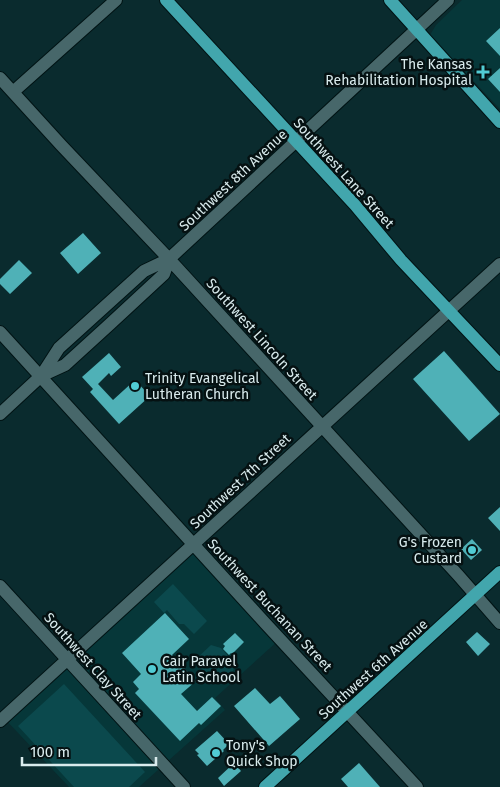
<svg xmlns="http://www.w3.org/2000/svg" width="500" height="787" font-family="'Fira Sans',sans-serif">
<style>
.built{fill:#063739}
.green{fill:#0b494d}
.building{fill:#4fb1b7}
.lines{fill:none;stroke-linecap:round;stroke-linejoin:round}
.minor-casing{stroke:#001314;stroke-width:14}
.major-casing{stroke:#001314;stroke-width:14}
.minor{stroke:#47676a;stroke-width:12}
.major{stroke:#42a6ad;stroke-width:12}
.poi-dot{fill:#51ccd4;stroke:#051112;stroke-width:2}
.labels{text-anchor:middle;stroke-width:5;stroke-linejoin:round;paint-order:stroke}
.poi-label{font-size:14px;fill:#d9ebed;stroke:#051112;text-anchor:start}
.street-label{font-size:14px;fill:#d9ebed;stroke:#051112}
</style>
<rect width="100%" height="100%" fill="#0a2b2e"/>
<!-- built -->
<path class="built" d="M 462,0 L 500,0 L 500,109 L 430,35 L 436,25 Z
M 194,544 L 280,639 L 215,698 L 225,710 L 139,787 L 69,787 L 4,718 Z"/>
<!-- green -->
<path class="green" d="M 173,584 L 207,621 L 194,634 L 184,624 L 179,624 L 167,610 L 164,613 L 154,602 Z
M 211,645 L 221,648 L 229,657 L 226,661 L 234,669 C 229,679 224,682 214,685 L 196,665 L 195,660 Z
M 64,684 L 145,772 L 129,787 L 74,787 L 18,726 Z"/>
<!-- building -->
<path class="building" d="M 500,28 L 500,56 L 486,41 Z
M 500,68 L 500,92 L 488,79 Z
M 83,233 L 101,253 L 78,274 L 60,253 Z
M 19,260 L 32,273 L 10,294 L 0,284 L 0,279 Z
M 444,351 L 500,414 L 469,441 L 413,379 Z
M 109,353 L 121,367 L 111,376 L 109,373 L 98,384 L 113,400 L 135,380 L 150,396 L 119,424 L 90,392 L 93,389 L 82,377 Z
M 500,507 L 500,531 L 488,518 Z
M 472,539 L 482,550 L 471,560 L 461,549 Z
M 165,613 L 189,639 L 172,655 L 196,681 L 181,694 L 197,711 L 212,697 L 221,706 L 201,725 L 199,723 L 180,741 L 135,693 L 139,689 L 133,682 L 141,674 L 122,653 Z
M 477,632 L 490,644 L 478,656 L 466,642 Z
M 235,633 L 244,642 L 232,654 L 231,653 L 229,655 L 223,649 L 225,646 L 223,644 Z
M 255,688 L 270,704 L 280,696 L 300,719 L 269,746 L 234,706 Z
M 217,731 L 229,744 L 223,750 L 224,751 L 207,766 L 197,755 L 199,754 L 195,750 Z
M 234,763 L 241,771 L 224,786 L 218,778 Z
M 359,763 L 380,787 L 348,787 L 341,779 Z"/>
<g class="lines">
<!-- minor casing -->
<g class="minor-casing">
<path id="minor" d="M 0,78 L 61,145 L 169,259 L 458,575 L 500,623
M 13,92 L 116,0
M 0,332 L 265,623 L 417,787
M 41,376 L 65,365 L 110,324 L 164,274 L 169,259
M 0,414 L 41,376 L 59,348 L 144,271 L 169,259 L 417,29 L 448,0
M 0,586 L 184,787
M 0,721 L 500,264"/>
</g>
<!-- major casing -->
<g class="major-casing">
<path id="major" d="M 166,0 L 355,205 L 401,260 L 500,365
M 390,0 L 500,122
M 265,787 L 500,572"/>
</g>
<!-- minor -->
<use href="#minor" class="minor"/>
<!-- major -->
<use href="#major" class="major"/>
</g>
<!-- markers -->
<g class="poi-dot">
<path d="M480.5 64.5h5v5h5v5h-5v5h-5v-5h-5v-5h5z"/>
<circle cx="135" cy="386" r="5"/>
<circle cx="472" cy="550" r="5"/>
<circle cx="152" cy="669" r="5"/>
<circle cx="216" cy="753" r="5"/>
</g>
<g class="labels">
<!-- poi labels -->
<g class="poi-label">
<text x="472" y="69" text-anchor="end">The Kansas<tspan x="472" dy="16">Rehabilitation Hospital</tspan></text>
<text x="145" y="383">Trinity Evangelical<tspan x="145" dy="16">Lutheran Church</tspan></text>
<text x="462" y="547" text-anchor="end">G's Frozen<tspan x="462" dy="16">Custard</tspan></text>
<text x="162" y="666">Cair Paravel<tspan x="162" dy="16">Latin School</tspan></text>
<text x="226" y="750">Tony's<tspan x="226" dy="16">Quick Shop</tspan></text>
</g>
<!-- street labels -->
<g class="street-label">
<text transform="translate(344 173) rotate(48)" y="5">Southwest Lane Street</text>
<text transform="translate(233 180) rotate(-43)" y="5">Southwest 8th Avenue</text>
<text transform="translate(262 339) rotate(48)" y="5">Southwest Lincoln Street</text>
<text transform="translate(240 481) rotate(-43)" y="5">Southwest 7th Street</text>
<text transform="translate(270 605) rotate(47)" y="5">Southwest Buchanan Street</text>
<text transform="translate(93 666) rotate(48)" y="5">Southwest Clay Street</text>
<text transform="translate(373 669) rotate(-42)" y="5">Southwest 6th Avenue</text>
</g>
</g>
<!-- scale -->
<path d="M22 757v8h134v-8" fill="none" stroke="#d9ebed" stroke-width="2.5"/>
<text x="30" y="757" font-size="15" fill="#d9ebed" stroke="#051112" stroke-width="4" paint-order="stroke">100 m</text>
</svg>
